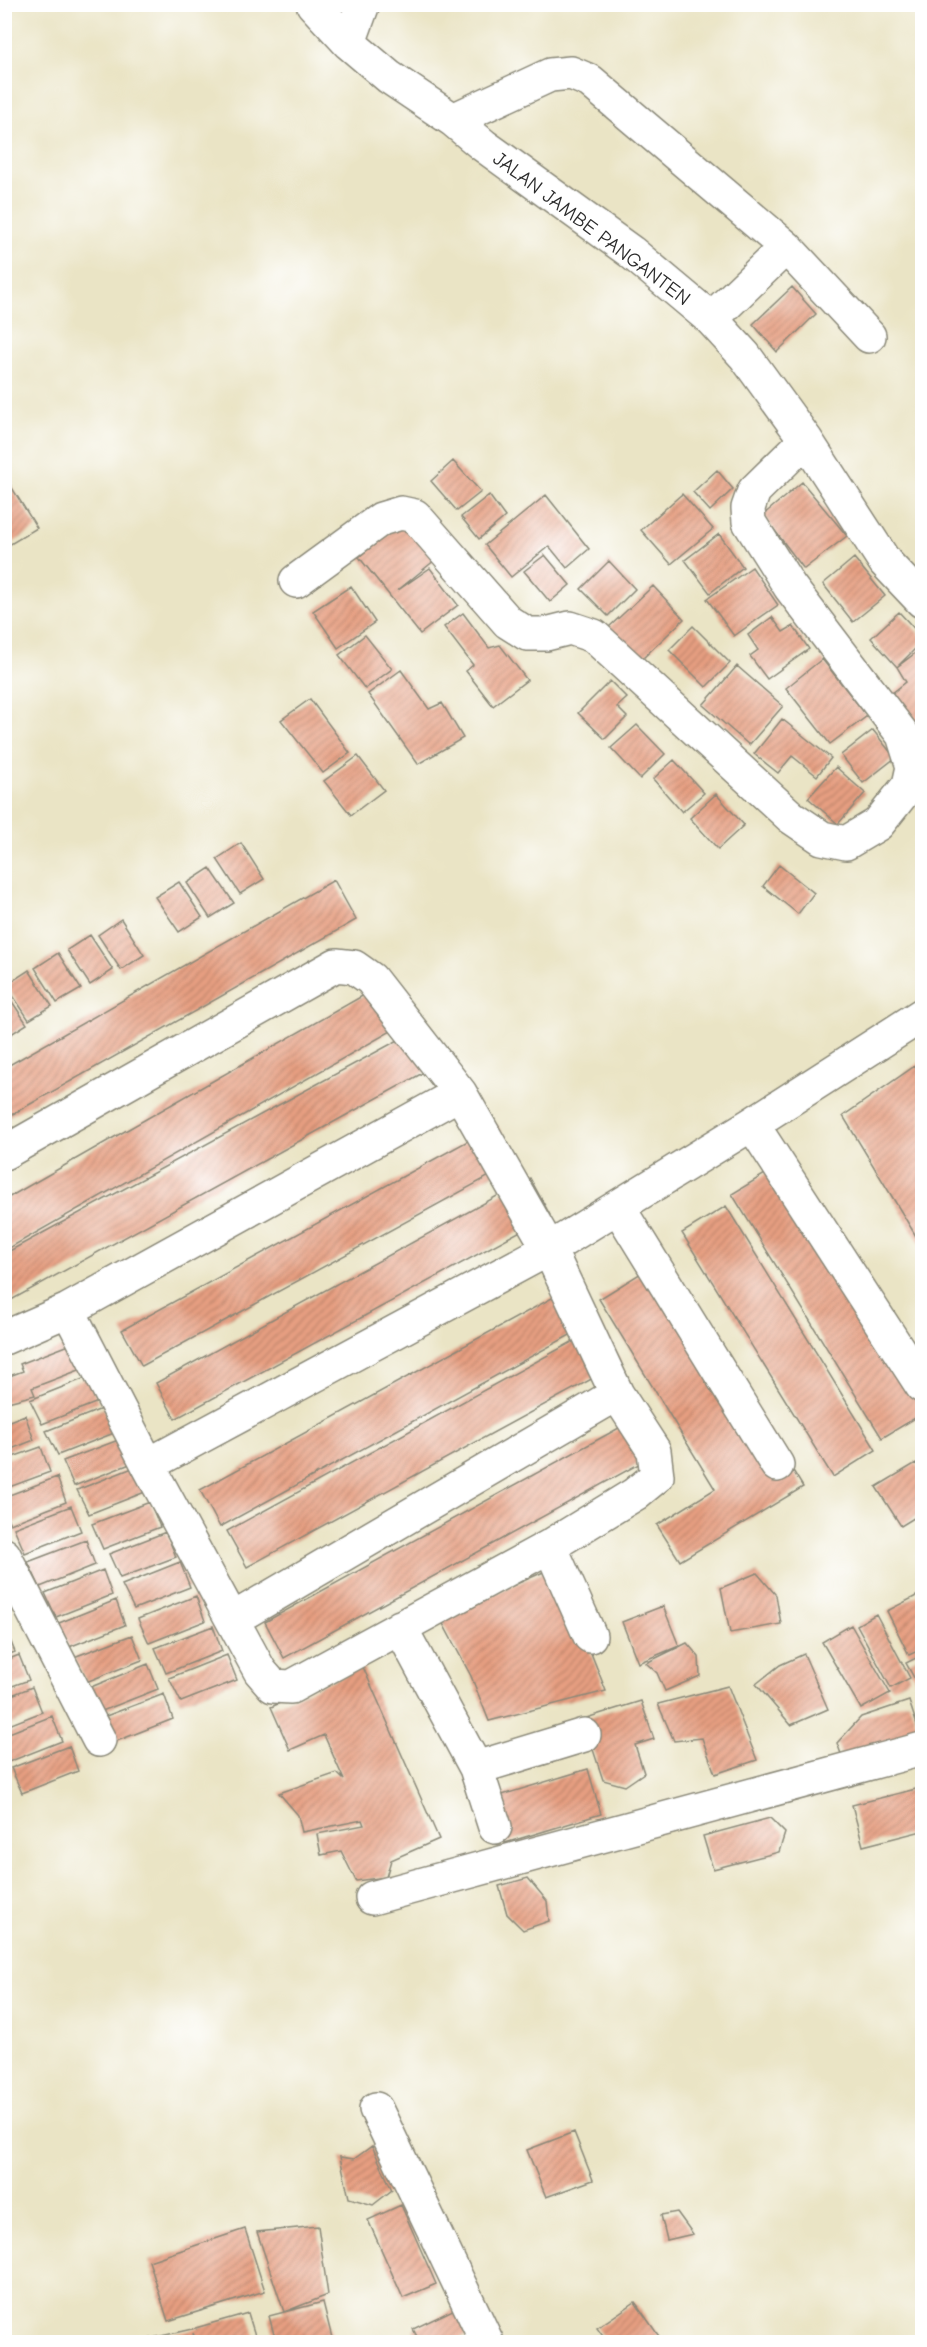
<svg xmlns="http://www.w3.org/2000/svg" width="927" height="2347" font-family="'Comic Neue',sans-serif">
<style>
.building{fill:url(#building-hatch)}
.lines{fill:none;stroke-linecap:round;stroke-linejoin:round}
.minor-casing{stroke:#8a8878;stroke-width:36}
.minor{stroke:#fff;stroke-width:33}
.labels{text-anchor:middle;stroke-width:5;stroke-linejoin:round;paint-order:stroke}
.street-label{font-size:20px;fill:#2b2b2b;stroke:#fff}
</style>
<defs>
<pattern id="building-hatch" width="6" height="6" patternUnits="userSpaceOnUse" patternTransform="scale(1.5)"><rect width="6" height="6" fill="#e79f81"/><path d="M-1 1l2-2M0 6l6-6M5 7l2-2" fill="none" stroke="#bb826a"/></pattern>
</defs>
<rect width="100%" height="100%" fill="#fff"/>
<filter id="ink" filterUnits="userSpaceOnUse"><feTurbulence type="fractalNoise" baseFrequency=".0167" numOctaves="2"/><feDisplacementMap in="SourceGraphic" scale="12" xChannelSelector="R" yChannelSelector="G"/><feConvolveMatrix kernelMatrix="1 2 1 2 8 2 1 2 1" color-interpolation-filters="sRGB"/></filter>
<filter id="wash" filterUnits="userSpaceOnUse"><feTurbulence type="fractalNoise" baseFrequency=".008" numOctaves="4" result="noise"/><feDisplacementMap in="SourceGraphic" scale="24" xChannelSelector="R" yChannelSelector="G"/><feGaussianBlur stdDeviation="1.35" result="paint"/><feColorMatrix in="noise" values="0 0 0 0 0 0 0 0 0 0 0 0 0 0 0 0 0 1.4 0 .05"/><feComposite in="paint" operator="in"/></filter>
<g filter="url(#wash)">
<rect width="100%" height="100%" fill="#eae4c5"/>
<g id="blocks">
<!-- building -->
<path class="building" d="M 792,287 L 816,314 L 777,352 L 753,324 Z
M 453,461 L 481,492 L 457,511 L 431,481 Z
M 717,470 L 733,489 L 710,511 L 693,492 Z
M 4,475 L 37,528 L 4,548 Z
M 802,482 L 847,536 L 804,569 L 763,515 Z
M 682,494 L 713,529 L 671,564 L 641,530 Z
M 489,495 L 505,517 L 479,539 L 461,517 Z
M 546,495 L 589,549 L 567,568 L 549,546 L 511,577 L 485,545 Z
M 402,521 L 435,560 L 397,591 L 430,568 L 458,605 L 420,634 L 359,557 Z
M 719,534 L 743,567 L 710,593 L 685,560 Z
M 545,555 L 570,585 L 550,602 L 524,571 Z
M 854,558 L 885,596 L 853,622 L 823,584 Z
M 609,561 L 635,589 L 608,616 L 581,589 Z
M 752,567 L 778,605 L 734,636 L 707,599 Z
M 351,586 L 375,622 L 338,648 L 313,611 Z
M 653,586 L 684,619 L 641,660 L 609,627 Z
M 899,612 L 922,637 L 922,642 L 897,667 L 871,638 Z
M 463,613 L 489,648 L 500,645 L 527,680 L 493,706 L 466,671 L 473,665 L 444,627 Z
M 772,617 L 783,632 L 793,626 L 809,649 L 767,679 L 750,656 L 758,650 L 748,635 Z
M 693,626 L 730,663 L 706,687 L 669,650 Z
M 365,635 L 392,669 L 365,689 L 339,655 Z
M 922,648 L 922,730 L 915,736 L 886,698 L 906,682 L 897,667 Z
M 822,659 L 867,716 L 830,744 L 786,688 Z
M 737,666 L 783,706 L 749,745 L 703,705 Z
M 401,670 L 429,709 L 442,703 L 463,738 L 418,764 L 368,694 Z
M 610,681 L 627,698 L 617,707 L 627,717 L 605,739 L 578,713 Z
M 310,699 L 350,753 L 323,773 L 281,720 Z
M 782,719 L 831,758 L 817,776 L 792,756 L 778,773 L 754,754 Z
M 637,725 L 665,754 L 640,779 L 611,748 Z
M 873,730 L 895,758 L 863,783 L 841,755 Z
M 358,756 L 384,790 L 351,815 L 324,781 Z
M 674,760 L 704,793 L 682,812 L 653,779 Z
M 836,767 L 865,793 L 838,824 L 808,798 Z
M 716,794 L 744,825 L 718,849 L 690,818 Z
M 241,843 L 264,879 L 240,894 L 217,859 Z
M 779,865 L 814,893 L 798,914 L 763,886 Z
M 210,868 L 234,903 L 210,918 L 187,883 Z
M 334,880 L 356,920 L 4,1119 L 4,1068 Z
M 179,882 L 202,917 L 179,932 L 155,897 Z
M 121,919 L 144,955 L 121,970 L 98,935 Z
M 90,935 L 113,970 L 90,985 L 67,950 Z
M 58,953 L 81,989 L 57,1003 L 35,968 Z
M 29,970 L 52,1006 L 29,1020 L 6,985 Z
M 385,983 L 407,1022 L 4,1251 L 4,1200 Z
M 5,991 L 27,1024 L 5,1038 Z
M 402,1038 L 430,1069 L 4,1304 L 4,1254 Z
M 922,1061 L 922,1246 L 843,1116 Z
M 497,1125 L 517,1161 L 142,1366 L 122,1330 Z
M 775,1168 L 922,1408 L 922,1414 L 882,1438 L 732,1194 Z
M 530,1178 L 550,1215 L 175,1419 L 156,1383 Z
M 726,1206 L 876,1450 L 833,1477 L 682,1233 Z
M 664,1259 L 803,1487 L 680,1561 L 657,1525 L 715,1489 L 599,1299 Z
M 574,1286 L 594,1322 L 220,1527 L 200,1490 Z
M 601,1326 L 621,1363 L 247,1567 L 227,1531 Z
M 77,1342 L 87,1367 L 32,1388 L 35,1395 L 4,1403 L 4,1378 L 23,1371 L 20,1364 Z
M 88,1377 L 98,1402 L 42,1424 L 30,1400 Z
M 104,1408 L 114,1433 L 58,1455 L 46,1431 Z
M 25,1415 L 34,1440 L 4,1452 L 4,1423 Z
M 639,1417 L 659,1453 L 284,1658 L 265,1622 Z
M 121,1439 L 130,1464 L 74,1486 L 63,1461 Z
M 41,1447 L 50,1472 L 4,1489 L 4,1460 Z
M 916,1463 L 922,1473 L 922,1513 L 901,1526 L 876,1487 Z
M 135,1467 L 145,1492 L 89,1514 L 77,1490 Z
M 57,1477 L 66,1502 L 10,1524 L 4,1511 L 4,1497 Z
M 150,1502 L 160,1527 L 103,1549 L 92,1524 Z
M 71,1506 L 81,1531 L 25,1553 L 14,1528 Z
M 166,1532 L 176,1557 L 120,1578 L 109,1554 Z
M 86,1540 L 95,1565 L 40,1587 L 28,1562 Z
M 180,1562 L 190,1587 L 134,1609 L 122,1585 Z
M 103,1570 L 112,1595 L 56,1617 L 45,1593 Z
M 548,1570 L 587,1643 L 606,1691 L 489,1721 L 471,1676 L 440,1618 Z
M 757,1573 L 776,1595 L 781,1624 L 730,1633 L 721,1588 Z
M 922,1593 L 922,1649 L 909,1655 L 887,1611 Z
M 196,1596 L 205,1621 L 149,1643 L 138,1619 Z
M 116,1600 L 125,1625 L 69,1647 L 59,1623 Z
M 663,1606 L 679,1646 L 638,1663 L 622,1622 Z
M 876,1614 L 910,1678 L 891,1688 L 857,1625 Z
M 4,1625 L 15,1652 L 4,1656 Z
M 851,1625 L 890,1693 L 861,1709 L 822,1642 Z
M 213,1626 L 222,1651 L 166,1673 L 155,1648 Z
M 132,1635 L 142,1660 L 86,1682 L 74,1657 Z
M 687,1643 L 699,1657 L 700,1676 L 665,1691 L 657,1673 L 646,1663 Z
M 804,1654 L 828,1709 L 791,1725 L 756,1684 L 780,1665 Z
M 19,1655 L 29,1680 L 4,1689 L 4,1661 Z
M 227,1655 L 237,1680 L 181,1702 L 169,1678 Z
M 922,1655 L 922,1680 L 917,1683 L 906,1663 Z
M 148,1664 L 158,1689 L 102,1711 L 91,1687 Z
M 363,1667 L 439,1839 L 391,1860 L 386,1877 L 356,1881 L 341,1851 L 321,1855 L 317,1834 L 364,1825 L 362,1820 L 302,1832 L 298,1815 L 279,1793 L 337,1773 L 344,1780 L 324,1735 L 290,1750 L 271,1707 Z
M 728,1686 L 757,1760 L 715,1774 L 702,1738 L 674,1741 L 658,1704 Z
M 32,1687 L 42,1712 L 4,1727 L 4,1698 Z
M 164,1694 L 173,1719 L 117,1741 L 106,1716 Z
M 641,1701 L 654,1739 L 635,1745 L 644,1773 L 625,1786 L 603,1780 L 583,1719 Z
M 909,1701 L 922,1740 L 886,1741 L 875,1750 L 844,1762 L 837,1743 L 861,1717 Z
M 52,1716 L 62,1741 L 6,1763 L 4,1735 Z
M 69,1746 L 78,1771 L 22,1793 L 11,1768 Z
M 588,1769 L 601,1814 L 505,1843 L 492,1798 Z
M 920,1788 L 922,1796 L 922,1831 L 863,1846 L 852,1805 Z
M 770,1818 L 785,1833 L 779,1852 L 713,1869 L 703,1836 Z
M 528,1878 L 547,1901 L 549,1921 L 523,1930 L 507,1914 L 499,1886 Z
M 574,2132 L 593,2180 L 546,2197 L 527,2150 Z
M 372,2146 L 392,2190 L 373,2205 L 349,2198 L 340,2157 L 354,2159 Z
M 401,2205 L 436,2284 L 403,2298 L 368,2220 Z
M 677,2212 L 693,2234 L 667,2240 L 661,2215 Z
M 318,2226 L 328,2295 L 284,2312 L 257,2232 Z
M 245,2229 L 265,2291 L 168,2321 L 149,2261 Z
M 323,2302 L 333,2342 L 276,2342 L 269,2316 Z
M 635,2302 L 663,2342 L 607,2342 L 597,2328 Z
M 459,2307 L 471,2333 L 452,2342 L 420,2342 L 413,2329 Z
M 248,2313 L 257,2342 L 196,2342 L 193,2333 L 195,2342 L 135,2342 L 192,2329 Z"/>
</g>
</g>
<g filter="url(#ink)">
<use href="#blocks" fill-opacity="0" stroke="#8a8878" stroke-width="1.5"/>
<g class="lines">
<!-- minor casing -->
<g class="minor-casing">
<path id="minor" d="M 313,4 L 349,43 L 389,77 L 453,120 L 483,145 L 631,252 L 711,319 L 745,356 L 806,440 L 885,562 L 922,601
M 349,43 L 363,4
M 453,120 L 550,75 L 571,73 L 590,81 L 786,247 L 869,336
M 711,319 L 786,247
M 296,581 L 381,519 L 401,513 L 415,516 L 508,622 L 527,634 L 546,634 L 570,628 L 594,636 L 791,817 L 822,838 L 846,843 L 878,824 L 909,785 L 913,767 L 903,735 L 790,587 L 749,522 L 748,508 L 754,491 L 806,440
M 752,1124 L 922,1386
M 4,1153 L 336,965 L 354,967 L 371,979 L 460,1093 L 549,1249 L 617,1394 L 233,1619
M 618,1207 L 777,1465
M 68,1310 L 148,1465 L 260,1671 L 273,1686 L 291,1687 L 550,1546 L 635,1494 L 657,1476 L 654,1451 L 617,1394
M 4,1338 L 68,1310 L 460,1093
M 148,1465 L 549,1249 L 752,1124 L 922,1015
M 550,1546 L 590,1636
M 4,1555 L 99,1740
M 400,1627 L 476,1768 L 495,1827
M 476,1768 L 584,1735
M 372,1898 L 922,1749
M 376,2109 L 487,2342"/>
</g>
<!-- minor -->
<use href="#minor" class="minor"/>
</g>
</g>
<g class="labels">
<!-- street labels -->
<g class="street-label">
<text transform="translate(592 228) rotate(37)" y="7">JALAN JAMBE PANGANTEN</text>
</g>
</g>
<!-- margin -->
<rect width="927" height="2347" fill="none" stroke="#fff" stroke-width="24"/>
</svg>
